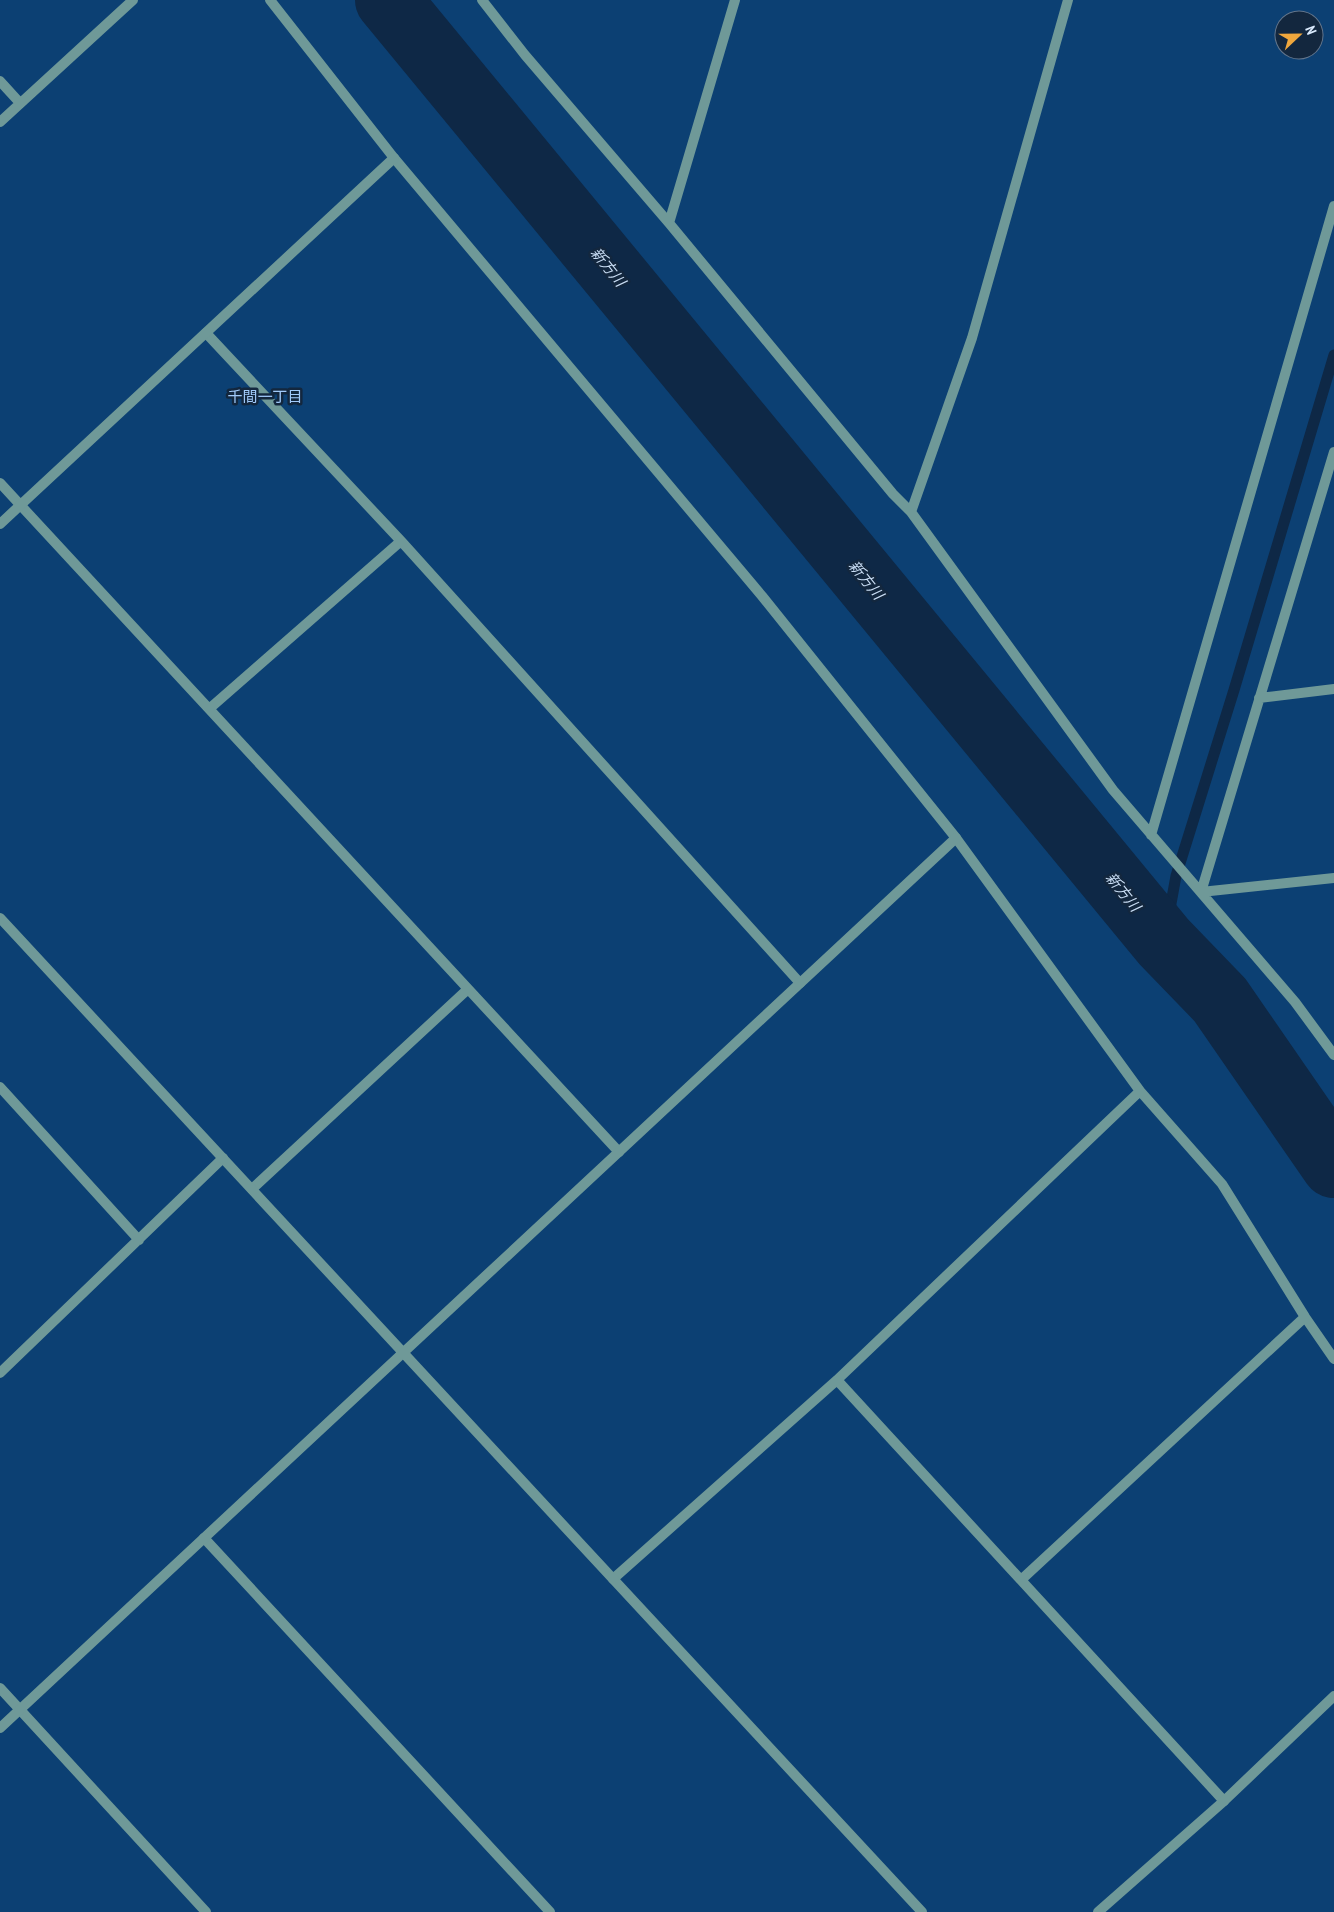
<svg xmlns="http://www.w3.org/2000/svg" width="1334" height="1912" font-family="'PT Sans Narrow','Noto Sans JP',sans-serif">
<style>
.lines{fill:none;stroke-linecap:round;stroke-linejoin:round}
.stream{stroke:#0e2846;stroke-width:11}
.river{stroke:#0e2846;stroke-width:66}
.minor{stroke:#6f9998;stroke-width:10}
.tertiary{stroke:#6f9998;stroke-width:10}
.labels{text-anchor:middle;stroke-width:5;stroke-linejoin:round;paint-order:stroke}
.water-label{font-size:15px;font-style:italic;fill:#cadef5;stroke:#13273e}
.neighbourhood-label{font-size:15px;fill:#a1cafa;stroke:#13273e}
</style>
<rect width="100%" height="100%" fill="#0c4073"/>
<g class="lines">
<!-- stream -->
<path class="stream" d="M 1164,942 L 1176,876 L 1234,690 L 1334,355"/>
<!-- river -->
<path class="river" d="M 388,0 L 1164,942 L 1220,1000 L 1334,1165"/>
<!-- minor -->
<path class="minor" d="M 270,0 L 394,158 L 762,596 L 956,838 L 1140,1091 L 1222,1184 L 1305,1317 L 1334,1359
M 482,0 L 525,55 L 669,223 L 893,494 L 911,512 L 1113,790 L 1295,1002 L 1334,1055
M 0,81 L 20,103
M 0,122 L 133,0
M 669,223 L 735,0
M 206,333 L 401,541 L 800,983
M 0,483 L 619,1152
M 911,512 L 972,338 L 1068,0
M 1259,698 L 1334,689
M 209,709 L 401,541
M 1151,835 L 1334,206
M 1201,892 L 1334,452
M 1201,892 L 1334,878
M 0,1087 L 139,1240
M 252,1189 L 468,989
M 0,1373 L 223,1158
M 837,1380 L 1224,1801
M 204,1538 L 550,1912
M 613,1579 L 837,1380 L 1140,1091
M 1021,1580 L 1305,1317
M 0,1688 L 206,1912"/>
<!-- tertiary -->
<path class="tertiary" d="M 0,524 L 394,158
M 0,918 L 922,1912
M 0,1728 L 956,838
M 1098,1912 L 1224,1801 L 1334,1696"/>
</g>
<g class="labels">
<!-- water labels -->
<g class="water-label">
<text transform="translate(608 267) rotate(51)" y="5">新方川</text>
<text transform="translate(866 580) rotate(51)" y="5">新方川</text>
<text transform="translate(1123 892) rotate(51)" y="5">新方川</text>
</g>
<!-- neighbourhood labels -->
<g class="neighbourhood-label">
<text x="265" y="402">千間一丁目</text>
</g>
</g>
<!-- north arrow -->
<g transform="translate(1299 35) rotate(68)"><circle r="24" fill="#13273e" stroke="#63758b"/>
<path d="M0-4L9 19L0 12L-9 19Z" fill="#efa73d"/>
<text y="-8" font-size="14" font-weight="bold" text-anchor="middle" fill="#dbebfe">N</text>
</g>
</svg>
